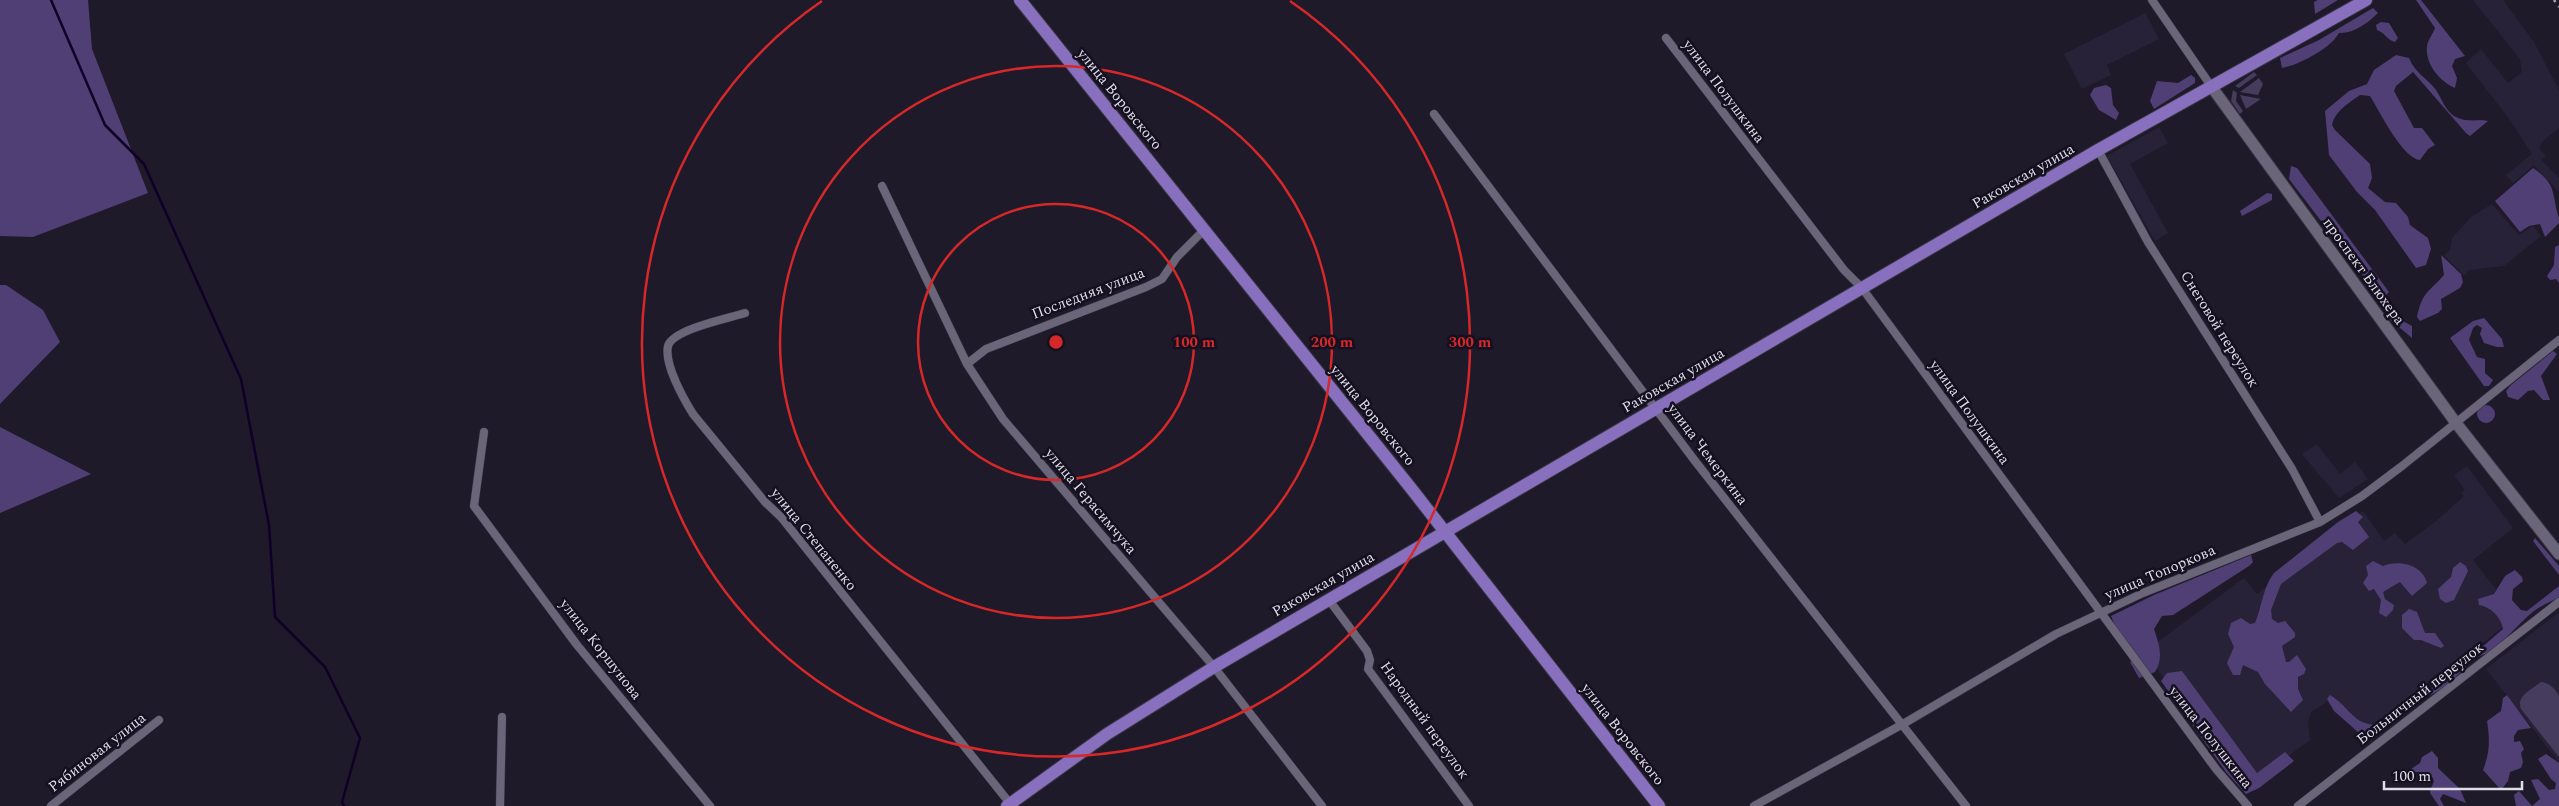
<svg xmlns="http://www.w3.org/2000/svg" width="2559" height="806" font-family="Spectral,serif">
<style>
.built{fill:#282238}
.green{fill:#453c5e}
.forest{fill:#4f3f74}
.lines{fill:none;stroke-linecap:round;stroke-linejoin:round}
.stream{stroke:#0f0028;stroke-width:2.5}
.minor-casing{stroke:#373541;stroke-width:9}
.secondary-casing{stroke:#373541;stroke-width:13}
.primary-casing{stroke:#373541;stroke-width:14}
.minor{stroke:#6a6579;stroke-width:8}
.secondary{stroke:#6a6579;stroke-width:11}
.primary{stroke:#8970bf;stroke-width:12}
.rail{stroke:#a6a3b0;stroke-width:2.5;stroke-dasharray:2.5 5;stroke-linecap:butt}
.ring{fill:none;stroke:#d62828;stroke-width:2.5}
.labels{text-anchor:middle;stroke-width:5;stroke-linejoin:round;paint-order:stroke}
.street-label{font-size:15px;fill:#dfdde8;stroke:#151020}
.centre{fill:#d62828;stroke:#151020;stroke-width:2.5}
.ring-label{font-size:15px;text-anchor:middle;font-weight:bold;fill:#d62828;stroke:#151020;stroke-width:5;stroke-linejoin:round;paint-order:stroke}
</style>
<rect width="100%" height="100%" fill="#1e1a2a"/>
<!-- built -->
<path class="built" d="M 2473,0 L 2503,0 L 2534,42 L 2559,90 L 2559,128 L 2544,140 L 2539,148 L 2546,156 L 2541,160 L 2559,178 L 2559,192 L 2534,165 L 2513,183 L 2506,175 L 2532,154 L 2510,120 L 2466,63 L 2481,49 L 2508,83 L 2522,72 L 2520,59 Z
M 2145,13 L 2159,39 L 2107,65 L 2111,75 L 2082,89 L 2064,54 Z
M 2159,127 L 2168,143 L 2130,164 L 2168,233 L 2155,241 L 2107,156 Z
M 2492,204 L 2519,235 L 2533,226 L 2541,236 L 2504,266 L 2469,270 L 2464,275 L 2444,256 L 2450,250 L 2452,238 L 2471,217 Z
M 2317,444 L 2340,474 L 2355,462 L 2368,479 L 2339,498 L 2302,454 Z
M 2467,466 L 2513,528 L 2473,560 L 2517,616 L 2362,739 L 2330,700 L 2311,712 L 2308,722 L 2310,740 L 2247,786 L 2144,652 L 2244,578 L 2257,594 L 2363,511 L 2384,541 L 2395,533 L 2405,544 L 2435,522 L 2464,496 L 2462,493 L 2465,490 L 2454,475 Z
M 2559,612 L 2559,762 L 2486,669 Z"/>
<!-- green -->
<path class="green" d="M 2254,72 L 2257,75 L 2239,88 L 2235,86 Z
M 2259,78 L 2263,84 L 2258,95 L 2240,92 Z
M 2233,90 L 2237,93 L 2236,101 L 2243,111 L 2240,114 L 2231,101 Z
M 2240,95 L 2261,99 L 2246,109 Z
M 2541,682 C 2548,682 2556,689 2559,696 C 2559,705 2559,744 2559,757 L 2521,709 C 2516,696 2531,690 2541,682 Z"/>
<!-- forest -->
<path class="forest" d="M 0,0 L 88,0 L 92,49 L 148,193 L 33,237 L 0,236 Z
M 2318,0 L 2338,0 L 2315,14 L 2314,2 Z
M 2416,0 L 2421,0 L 2465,56 L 2455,59 L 2452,66 L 2457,78 L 2455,88 C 2440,82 2425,64 2427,47 C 2427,41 2433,34 2435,28 Z
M 2373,8 L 2378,13 C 2368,23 2353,34 2339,33 C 2331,48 2299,65 2282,68 L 2280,58 L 2319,40 Z
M 2381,22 L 2389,23 L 2398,38 L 2395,42 C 2387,40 2385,33 2377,30 L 2376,25 Z
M 2396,55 L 2409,58 C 2415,73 2427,78 2436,90 C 2442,99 2445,110 2454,116 C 2465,123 2477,119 2488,121 L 2470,136 L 2466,133 L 2413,72 L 2396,86 L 2394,91 L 2414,128 L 2422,128 L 2435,145 L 2428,149 L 2420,160 C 2402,158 2380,112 2370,96 L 2360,95 C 2349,103 2335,111 2332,125 L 2335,130 L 2370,164 L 2372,178 L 2368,188 L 2385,202 L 2396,203 L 2408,217 L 2410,225 L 2428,238 L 2431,249 L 2426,265 L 2416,268 L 2375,210 L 2357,192 L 2329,155 L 2325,111 L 2349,91 L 2367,84 L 2374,70 Z
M 2191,75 L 2195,78 L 2195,83 L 2154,109 L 2150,101 L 2157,81 L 2178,83 Z
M 2106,85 L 2111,88 L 2113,105 L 2119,113 L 2116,120 L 2099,110 L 2090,95 L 2094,88 Z
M 2291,166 L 2297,168 L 2389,292 L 2385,296 L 2373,289 L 2289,179 Z
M 2533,168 C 2558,185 2551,193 2559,218 L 2559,223 L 2545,237 L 2540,224 L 2529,226 L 2520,232 L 2495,201 Z
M 2267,193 L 2272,194 L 2272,200 L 2242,216 L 2240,211 Z
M 2559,245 L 2559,283 L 2556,279 L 2550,280 L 2547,276 L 2554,265 L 2555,247 Z
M 2441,255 L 2461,274 L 2463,282 L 2460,288 L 2441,299 L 2442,309 L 2438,313 L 2420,321 L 2417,317 C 2422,292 2429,292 2444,275 Z
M 0,285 L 6,285 L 43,310 L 60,342 L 0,404 Z
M 2390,307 L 2399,319 L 2412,326 L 2412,338 L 2387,317 L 2386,310 Z
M 2484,318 L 2502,339 L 2504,347 L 2497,347 L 2484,343 L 2480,334 L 2482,328 L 2477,325 L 2473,328 L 2469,340 L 2477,357 L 2485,359 L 2485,373 L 2493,380 L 2489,386 L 2484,386 L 2450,338 L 2473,321 Z
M 2553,351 L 2557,354 L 2541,376 L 2550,400 L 2543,400 L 2534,390 L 2528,391 L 2518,400 L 2508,397 L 2506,391 L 2511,385 Z
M2477 414a9 9 0 1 1 18 0a9 9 0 1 1-18 0Z
M 0,427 L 91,474 L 0,513 Z
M 2356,511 L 2363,517 L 2358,522 L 2369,537 L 2353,550 L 2342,542 L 2337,543 L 2281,584 L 2271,610 L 2272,619 L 2278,623 L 2285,621 L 2295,633 L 2295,637 L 2282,646 L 2286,662 L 2289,662 L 2297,655 L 2306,669 L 2304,674 L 2298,677 L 2298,689 L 2303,700 L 2291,712 L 2265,684 L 2258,672 L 2243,665 L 2240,675 L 2233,675 L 2227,663 L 2234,647 L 2228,634 L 2231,623 L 2241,618 L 2250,624 L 2255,623 C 2262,606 2263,587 2274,573 L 2338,522 Z
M 2535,538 L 2559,566 L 2559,575 L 2533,541 Z
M 2251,555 L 2253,562 L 2249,566 L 2173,615 L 2162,616 L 2154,629 C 2159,644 2164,658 2155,672 L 2139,678 L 2130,662 L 2138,657 L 2117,630 L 2111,616 L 2154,595 Z
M 2373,561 L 2383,566 C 2399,559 2423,565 2427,583 L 2412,596 L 2400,582 L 2383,592 L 2385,599 L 2394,605 L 2393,610 L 2386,617 L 2379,613 L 2381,600 L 2374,589 L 2369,591 L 2363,583 L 2368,575 L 2366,566 Z
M 2460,562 L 2466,566 L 2468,571 L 2454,600 L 2446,603 L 2440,599 L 2438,589 L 2451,577 L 2453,568 Z
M 2515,570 L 2522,577 L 2523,581 L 2513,589 L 2512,600 L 2521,610 L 2527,611 L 2559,586 L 2559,597 C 2551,602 2542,605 2534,611 C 2518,623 2496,654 2476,657 L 2474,654 L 2503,629 C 2501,617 2491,607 2479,605 L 2478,599 L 2494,594 L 2505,576 Z
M 2409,609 L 2417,612 L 2425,633 L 2435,633 L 2444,646 L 2441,648 L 2421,640 L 2414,640 L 2402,628 L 2402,615 Z
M 2465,661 L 2468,664 C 2457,677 2441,692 2425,697 L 2424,694 Z
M 2182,671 L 2257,773 L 2285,752 L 2294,761 L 2259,788 L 2246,794 L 2226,772 L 2161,681 L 2167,673 Z
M 2330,695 C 2349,706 2355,728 2379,724 L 2387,713 L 2392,711 L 2397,716 L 2396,719 L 2366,739 L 2334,711 L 2327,699 Z
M 2507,695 L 2531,728 L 2518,730 L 2514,736 L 2514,742 L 2520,741 L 2524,749 L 2521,753 L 2523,762 L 2521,768 L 2510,772 L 2508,781 L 2501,790 L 2483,770 C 2490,752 2490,740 2487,721 L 2501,711 L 2503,698 Z
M 2432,751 L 2438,758 L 2438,768 L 2460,789 L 2466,803 L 2443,794 L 2440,799 L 2444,806 L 2439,806 L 2430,793 C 2431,782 2439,783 2428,772 L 2415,772 L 2411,769 L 2420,763 L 2422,757 Z
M 2546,754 L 2559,763 L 2559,806 L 2516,806 L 2514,795 L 2519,791 L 2532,806 L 2540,799 L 2531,780 L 2538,779 L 2549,790 L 2555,789 L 2556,783 L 2551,779 L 2538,759 Z"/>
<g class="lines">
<!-- stream -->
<path class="stream" d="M 51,0 L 105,125 L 144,164 L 241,379 L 269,525 L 275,617 L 325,667 L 360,738 L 342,802 L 344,806"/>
<!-- minor casing -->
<g class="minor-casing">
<path id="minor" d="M 2152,0 L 2211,86
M 1666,38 L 1844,270 L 1862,288 L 2216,769 L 2248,806
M 1434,114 L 1695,461 L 1966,806
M 2098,150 L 2148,242 L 2292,469 L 2320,522
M 882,186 L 967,364 L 1003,419 L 1214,667 L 1322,806
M 745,313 C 730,318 673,329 668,346 C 664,364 683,398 693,414 L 765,502 L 781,517 L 1012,806
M 967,364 L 986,349 L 1146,287 L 1162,279 L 1177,257 L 1204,230
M 484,432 L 474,506 L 577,645 L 710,806
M 1329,600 L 1367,651 L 1370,660 L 1368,669 L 1469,806
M 51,806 L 159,720
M 500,806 L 502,717
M 1754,806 L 1903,724 L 2056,634 L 2143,593 L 2320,522 L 2362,496 L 2402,466 L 2559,340
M 2298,806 L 2559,602"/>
</g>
<!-- secondary casing -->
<g class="secondary-casing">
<path id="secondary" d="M 2211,86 L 2456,423 L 2559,554"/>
</g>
<!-- primary casing -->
<g class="primary-casing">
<path id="primary" d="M 1020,0 L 1410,487 L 1659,806
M 1007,806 L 1107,734 L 1214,667 L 2098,150 L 2366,0"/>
</g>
<!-- minor -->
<use href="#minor" class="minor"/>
<!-- secondary -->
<use href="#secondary" class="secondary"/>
<!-- primary -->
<use href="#primary" class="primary"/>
<!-- rail -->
<path class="rail" d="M 2554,0 L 2559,7"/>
</g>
<!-- distance rings -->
<g class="ring">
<circle cx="1056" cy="342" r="138"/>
<circle cx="1056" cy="342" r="276"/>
<path d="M1290 1A414 414 0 1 1 822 1"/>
</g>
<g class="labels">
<!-- street labels -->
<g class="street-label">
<text transform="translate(1724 91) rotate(53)" y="5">улица Полушкина</text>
<text transform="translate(1120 99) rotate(51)" y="5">улица Воровского</text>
<text transform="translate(2023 176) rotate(-30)" y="5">Раковская улица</text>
<text transform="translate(2364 271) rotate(54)" y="5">проспект Блюхера</text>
<text transform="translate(1088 293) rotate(-21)" y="5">Последняя улица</text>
<text transform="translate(2220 329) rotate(58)" y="5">Снеговой переулок</text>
<text transform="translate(1673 380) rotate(-30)" y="5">Раковская улица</text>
<text transform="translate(1970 412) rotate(54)" y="5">улица Полушкина</text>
<text transform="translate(1373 415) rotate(51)" y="5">улица Воровского</text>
<text transform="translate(1708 454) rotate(53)" y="5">улица Чемеркина</text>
<text transform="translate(1091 501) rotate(50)" y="5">улица Герасимчука</text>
<text transform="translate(814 539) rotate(51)" y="5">улица Степаненко</text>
<text transform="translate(2160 572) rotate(-23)" y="5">улица Топоркова</text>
<text transform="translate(1323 584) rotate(-30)" y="5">Раковская улица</text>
<text transform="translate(601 649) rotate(52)" y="5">улица Коршунова</text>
<text transform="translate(2420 693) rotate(-38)" y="5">Больничный переулок</text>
<text transform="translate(1425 720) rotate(54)" y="5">Народный переулок</text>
<text transform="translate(1623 734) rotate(52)" y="5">улица Воровского</text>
<text transform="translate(2211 737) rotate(52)" y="5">улица Полушкина</text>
<text transform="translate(97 752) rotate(-38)" y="5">Рябиновая улица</text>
</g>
</g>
<circle cx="1056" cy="342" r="8" class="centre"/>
<g class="ring-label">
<text x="1194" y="347">100 m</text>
<text x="1332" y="347">200 m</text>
<text x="1470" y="347">300 m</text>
</g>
<!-- scale -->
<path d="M2384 781v8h138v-8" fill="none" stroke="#dfdde8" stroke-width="2.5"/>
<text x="2392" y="781" font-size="15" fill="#dfdde8" stroke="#151020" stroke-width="4" paint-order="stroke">100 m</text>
</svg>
